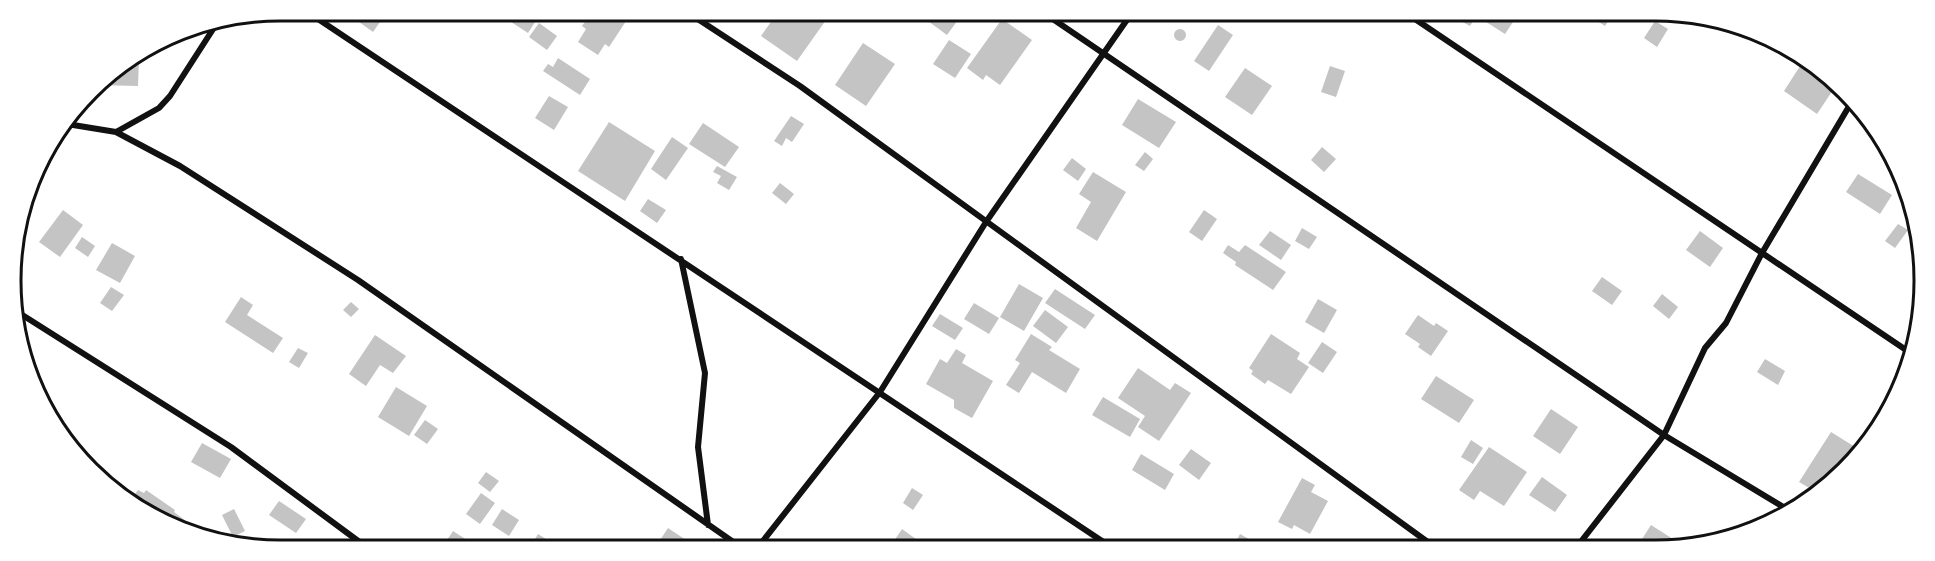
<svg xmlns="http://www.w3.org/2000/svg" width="1935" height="561" font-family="Literata,serif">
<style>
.building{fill:#c4c4c4}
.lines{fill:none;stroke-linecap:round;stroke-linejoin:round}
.minor{stroke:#111;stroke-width:6}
.rim{fill:none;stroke:#111;stroke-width:3}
</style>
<rect width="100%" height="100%" fill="#fff"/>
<!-- building -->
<path class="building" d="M 356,11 L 386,11 L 387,12 L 373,32 L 352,17 Z
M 500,11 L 542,11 L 528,33 L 499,14 Z
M 592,12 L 632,12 L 609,47 L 605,44 L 598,55 L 578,42 L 586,29 L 582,26 Z
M 778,12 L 815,12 L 826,20 L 797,61 L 761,36 Z
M 917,13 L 963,13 L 947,35 Z
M 1462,15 L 1477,15 L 1470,26 L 1459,20 Z
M 1487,15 L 1515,15 L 1517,16 L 1505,34 L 1483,20 Z
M 1588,15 L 1612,15 L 1605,26 Z
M 1002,19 L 1032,40 L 1000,85 L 986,75 L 983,80 L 967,68 Z
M 1655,21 L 1668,29 L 1657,47 L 1644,38 Z
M 539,23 L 557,36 L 547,50 L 529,37 Z
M 1218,25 L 1233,35 L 1209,71 L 1194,61 Z
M1174 35a6 6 0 1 1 12 0a6 6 0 1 1-12 0Z
M 949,40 L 971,54 L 955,78 L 933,64 Z
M 863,43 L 895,64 L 866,106 L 835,85 Z
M 134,58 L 139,58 L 138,86 L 97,85 L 102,78 Z
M 558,58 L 590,79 L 580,95 L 543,71 L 548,64 L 553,67 Z
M 1802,63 L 1835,87 L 1817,114 L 1784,91 Z
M 1330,66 L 1345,71 L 1336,97 L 1321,92 Z
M 1245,68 L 1272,86 L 1252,115 L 1225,97 Z
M 549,96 L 568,107 L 554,130 L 535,118 Z
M 1138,99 L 1176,122 L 1159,148 L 1122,125 Z
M 791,116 L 804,124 L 792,142 L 786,138 L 782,146 L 774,141 Z
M 609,122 L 655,151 L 625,201 L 578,171 Z
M 703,123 L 739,147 L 725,167 L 689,144 Z
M 672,137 L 688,148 L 666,180 L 651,169 Z
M 1322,147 L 1336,159 L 1324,172 L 1311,160 Z
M 1145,152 L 1153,159 L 1144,171 L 1135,165 Z
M 1072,158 L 1086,169 L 1078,181 L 1063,170 Z
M 717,166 L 737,177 L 729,190 L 717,183 L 721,176 L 713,172 Z
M 1093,172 L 1126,192 L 1097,241 L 1076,228 L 1091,202 L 1079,194 Z
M 1858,174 L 1892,195 L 1880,214 L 1846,192 Z
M 780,183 L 794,194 L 786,204 L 772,193 Z
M 648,199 L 666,210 L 657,223 L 640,211 Z
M 63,210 L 83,225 L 60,257 L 39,242 Z
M 1204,210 L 1217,219 L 1202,241 L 1189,232 Z
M 1898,224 L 1908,230 L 1895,248 L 1885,241 Z
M 1302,228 L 1317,237 L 1309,249 L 1295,241 Z
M 1270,231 L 1291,245 L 1281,260 L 1259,245 Z
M 1700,231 L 1723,248 L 1710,267 L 1686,250 Z
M 82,237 L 95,246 L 88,257 L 75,248 Z
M 112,243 L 135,256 L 120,283 L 96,270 Z
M 1228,245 L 1239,252 L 1245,245 L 1286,272 L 1273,290 L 1235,265 L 1236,262 L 1223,253 Z
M 1602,277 L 1622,291 L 1612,305 L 1592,291 Z
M 1019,284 L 1043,298 L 1024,331 L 1000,317 Z
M 111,287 L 124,295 L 112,311 L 100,303 Z
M 1055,289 L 1095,315 L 1085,329 L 1045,303 Z
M 1662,294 L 1678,307 L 1669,319 L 1653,306 Z
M 241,297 L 253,305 L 247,315 L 283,338 L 273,353 L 225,322 Z
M 1318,299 L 1337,310 L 1324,333 L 1305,322 Z
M 351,302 L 359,309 L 351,317 L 343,310 Z
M 974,303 L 999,318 L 989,334 L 964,319 Z
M 1045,310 L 1068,327 L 1056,343 L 1033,326 Z
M 940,314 L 963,328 L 955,340 L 932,326 Z
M 1418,315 L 1434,326 L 1436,323 L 1448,331 L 1431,356 L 1418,347 L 1420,344 L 1405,334 Z
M 1031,334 L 1052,347 L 1049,350 L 1080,369 L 1066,393 L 1032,372 L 1019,393 L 1006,385 L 1020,363 L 1015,360 Z
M 1271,334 L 1300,353 L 1297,359 L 1309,367 L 1291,394 L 1268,380 L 1265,384 L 1251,374 L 1253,371 L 1249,368 Z
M 375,335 L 406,356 L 393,373 L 380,365 L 366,386 L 349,374 Z
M 1322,342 L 1337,352 L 1323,373 L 1308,363 Z
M 298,348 L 308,353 L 299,368 L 289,362 Z
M 956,349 L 966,355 L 962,363 L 993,381 L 972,418 L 954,408 L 954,400 L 926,384 L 940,359 L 947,363 Z
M 1765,359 L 1785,371 L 1778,385 L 1757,372 Z
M 1138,368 L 1170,390 L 1175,383 L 1191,393 L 1159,441 L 1138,427 L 1145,416 L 1118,398 Z
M 1436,376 L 1474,400 L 1459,423 L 1421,399 Z
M 396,387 L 427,406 L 409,436 L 378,417 Z
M 1103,397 L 1140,419 L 1130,437 L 1092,415 Z
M 1551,409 L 1578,427 L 1560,454 L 1533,436 Z
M 425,420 L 438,429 L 427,444 L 414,435 Z
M 1831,432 L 1860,450 L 1845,472 L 1816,492 L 1799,482 Z
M 1471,440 L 1483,448 L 1473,464 L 1461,457 Z
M 202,443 L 231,459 L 220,478 L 191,462 Z
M 1489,447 L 1527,472 L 1504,506 L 1480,491 L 1474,500 L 1459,490 Z
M 1191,449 L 1211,463 L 1199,480 L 1179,465 Z
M 1141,454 L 1174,474 L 1165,490 L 1132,470 Z
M 486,472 L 499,481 L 490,492 L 478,483 Z
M 1542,477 L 1567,495 L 1555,512 L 1529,495 Z
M 1302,478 L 1315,485 L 1311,492 L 1328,501 L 1310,534 L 1294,525 L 1292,529 L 1278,522 Z
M 912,488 L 923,495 L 913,510 L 903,503 Z
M 138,490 L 144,493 L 146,490 L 175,510 L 174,512 L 190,524 L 187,528 L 192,532 L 145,514 L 130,501 Z
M 481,493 L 495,503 L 480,524 L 466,514 Z
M 279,501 L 306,519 L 296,533 L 269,515 Z
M 234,509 L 245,531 L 233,537 L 222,515 Z
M 502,509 L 519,520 L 509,536 L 492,525 Z
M 1651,525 L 1673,539 L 1667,548 L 1656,548 L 1642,539 Z
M 668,528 L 695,546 L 656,546 Z
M 902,529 L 927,547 L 890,547 Z
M 453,531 L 476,546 L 443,546 Z
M 538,534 L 557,546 L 531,546 Z
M 1240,534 L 1263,547 L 1233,547 Z"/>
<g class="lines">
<!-- minor -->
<path class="minor" d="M 306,11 L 1111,547
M 687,12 L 800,86 L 1436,548
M 1044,13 L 1664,435 L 1790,511
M 1409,15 L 1912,354
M 67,124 L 116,132 L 180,166 L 358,280 L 739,546
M 116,132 L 159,108 L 170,96 L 217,23
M 681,259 L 705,373 L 698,447 L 708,525
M 16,311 L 231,447 L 365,546
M 759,546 L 880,392 L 986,222 L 1131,14
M 1576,548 L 1664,435 L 1705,348 L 1726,323 L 1762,253 L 1851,103"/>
</g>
<!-- crop -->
<path d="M0 0H1935V561H0ZM280 21H1655A259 259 0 0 1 1914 280V281A259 259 0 0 1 1655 540H280A259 259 0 0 1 21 281V280A259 259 0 0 1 280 21Z" fill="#fff" fill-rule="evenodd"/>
<path class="rim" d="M280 21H1655A259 259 0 0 1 1914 280V281A259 259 0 0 1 1655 540H280A259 259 0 0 1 21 281V280A259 259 0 0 1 280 21Z"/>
</svg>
